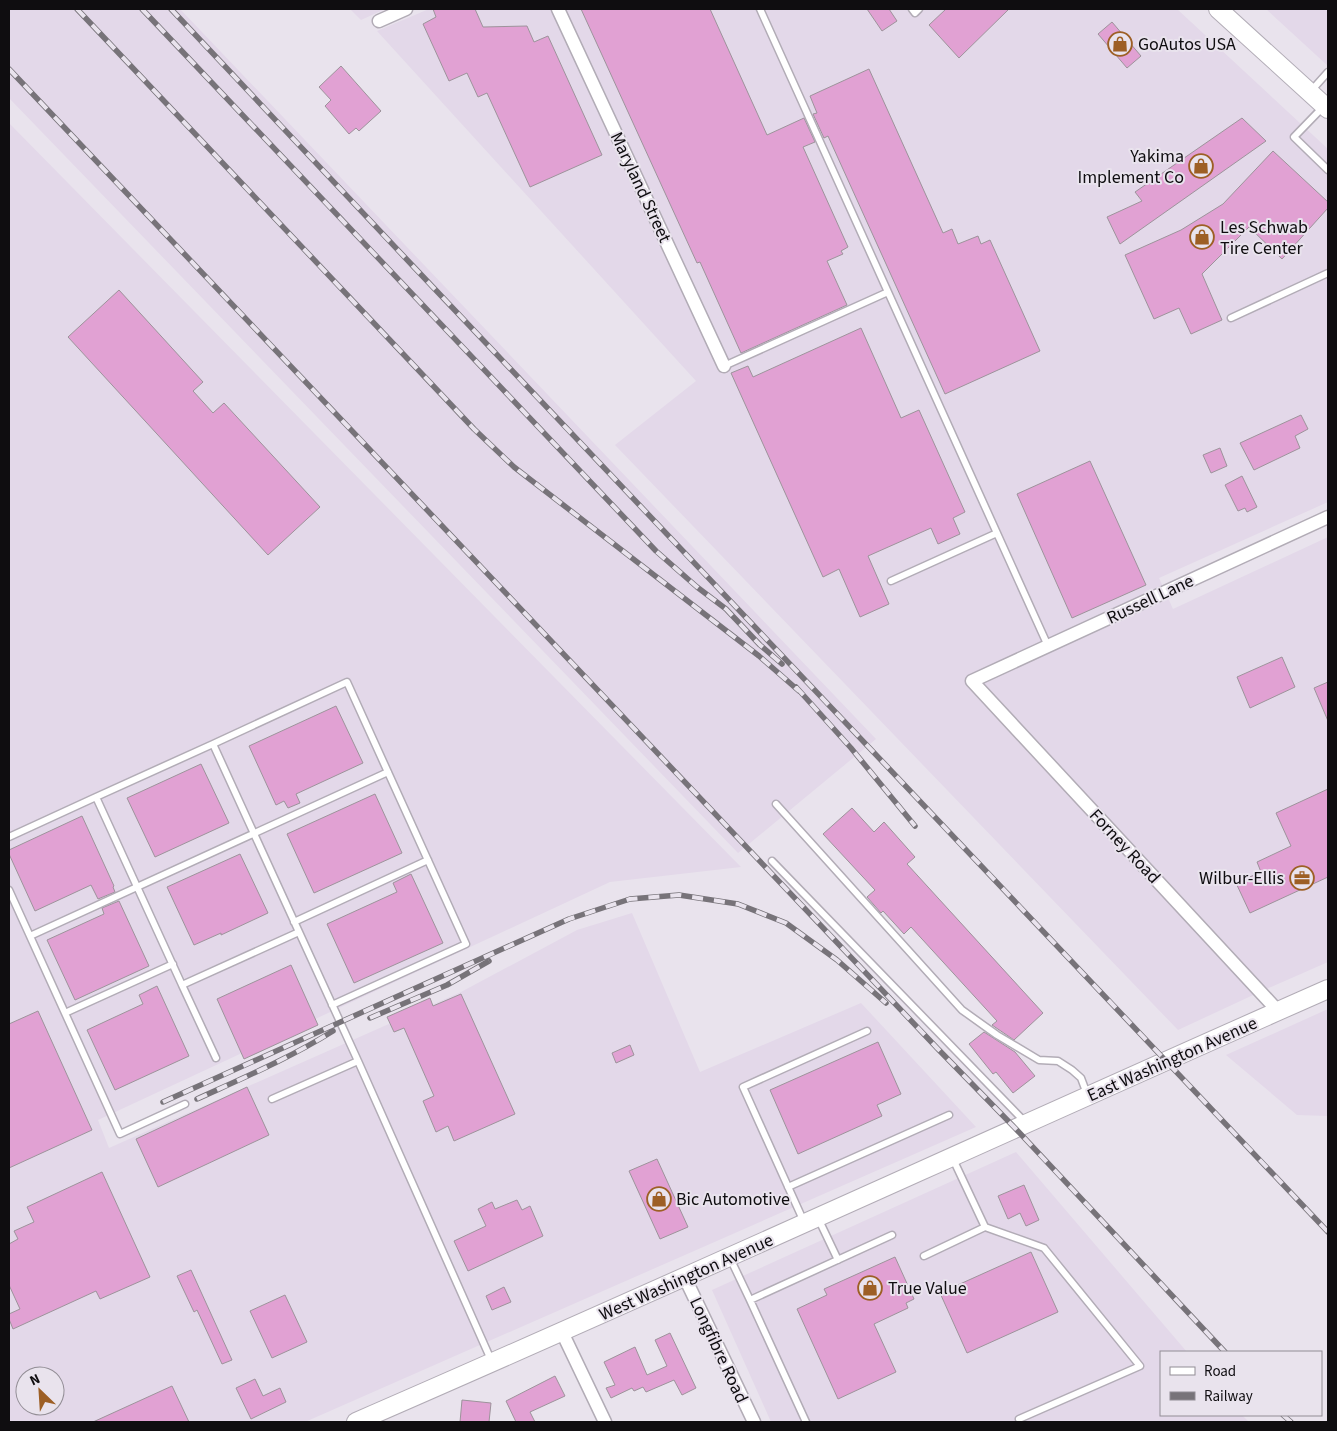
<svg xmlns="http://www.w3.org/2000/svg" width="1337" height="1431" font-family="'Source Sans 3',sans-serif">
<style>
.built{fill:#e3d8e9;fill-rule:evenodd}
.building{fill:#e1a1d3;stroke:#9d939b}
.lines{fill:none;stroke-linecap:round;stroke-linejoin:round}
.service-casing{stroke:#b2acb6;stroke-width:9}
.minor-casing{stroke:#b2acb6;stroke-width:15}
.secondary-casing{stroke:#b2acb6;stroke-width:20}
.service{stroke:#fff;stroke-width:6}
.minor{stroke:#fff;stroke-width:12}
.secondary{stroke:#fff;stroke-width:18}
.rail-casing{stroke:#777379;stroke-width:5.5}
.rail{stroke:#e9e3ed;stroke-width:4;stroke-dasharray:11;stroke-linecap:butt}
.labels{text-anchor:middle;stroke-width:4;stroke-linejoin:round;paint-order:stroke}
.poi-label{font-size:18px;fill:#0f0d10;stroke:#e9e3ed;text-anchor:start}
.street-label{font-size:18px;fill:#0f0d10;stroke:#e9e3ed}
</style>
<rect width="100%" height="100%" fill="#e9e3ed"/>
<!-- built -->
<path class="built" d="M 9,9 L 180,9 L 876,739 L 738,853 L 9,98 Z
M 350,9 L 385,9 L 361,20 Z
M 429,9 L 1177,9 L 1328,149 L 1328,502 L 1159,578 L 1173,609 L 1328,537 L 1328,962 L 1264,990 L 1178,1030 L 615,445 L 696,381 L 377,31 Z
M 1266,9 L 1328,9 L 1328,66 Z
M 9,123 L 741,867 L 610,882 L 98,1120 L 109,1148 L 461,992 L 577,930 L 632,913 L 700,1072 L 861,1003 L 976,1127 L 305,1422 L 9,1422 ZM 25,1376 L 55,1376 L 55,1406 L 25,1406 Z
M 1328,1009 L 1328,1116 L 1297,1115 L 1226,1055 Z
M 1016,1152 L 1187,1352 L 1161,1352 L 1161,1415 L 1242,1415 L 1249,1422 L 771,1422 L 712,1290 Z"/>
<!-- building -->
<path class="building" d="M 433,9 L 475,9 L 483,27 L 527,26 L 534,42 L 548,36 L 602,155 L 530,187 L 487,93 L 478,97 L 467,73 L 449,81 L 423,24 L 436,17 Z
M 581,9 L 710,9 L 767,135 L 804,118 L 815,142 L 803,147 L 848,247 L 841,251 L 843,254 L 827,261 L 847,305 L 741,353 L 700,262 L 697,263 Z
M 867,9 L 889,9 L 897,21 L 882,31 Z
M 946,9 L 1009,9 L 959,58 L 929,25 Z
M 1112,22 L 1141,56 L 1127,68 L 1098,34 Z
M 341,66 L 381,111 L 359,131 L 356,128 L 349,134 L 325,106 L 331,100 L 319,87 Z
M 869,69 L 943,233 L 952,229 L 958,244 L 978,236 L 981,244 L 990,240 L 1040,351 L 945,394 L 828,136 L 824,138 L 813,114 L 817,113 L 810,96 Z
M 1242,118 L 1266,141 L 1120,244 L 1107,217 L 1142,201 L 1135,192 Z
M 1273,151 L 1328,202 L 1328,208 L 1282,259 L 1249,227 L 1202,274 L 1222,320 L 1191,334 L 1179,308 L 1154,319 L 1125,255 L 1181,230 L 1223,204 Z
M 119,290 L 203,382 L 193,391 L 213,413 L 224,403 L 320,507 L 268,555 L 68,337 Z
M 861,328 L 901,418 L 919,410 L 965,512 L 953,518 L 960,534 L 938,544 L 931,528 L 868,556 L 889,604 L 860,617 L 839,569 L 823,577 L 731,373 L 748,366 L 753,377 Z
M 1301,415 L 1308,429 L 1295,436 L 1300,448 L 1254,470 L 1240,443 Z
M 1220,448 L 1227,466 L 1211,473 L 1203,455 Z
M 1090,461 L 1146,585 L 1072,618 L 1017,494 Z
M 1242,476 L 1257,507 L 1247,512 L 1245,508 L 1238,511 L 1225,485 Z
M 1282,657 L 1295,687 L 1250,708 L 1237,677 Z
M 1328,682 L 1328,721 L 1314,688 Z
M 336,706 L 363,763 L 296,794 L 300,803 L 288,808 L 284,801 L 276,805 L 249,746 Z
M 201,764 L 229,823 L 155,857 L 127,798 Z
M 1328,789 L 1328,877 L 1250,913 L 1236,883 L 1261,872 L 1257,862 L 1291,846 L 1276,813 Z
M 375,794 L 402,853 L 314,893 L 287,834 Z
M 852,808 L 874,832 L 884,822 L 915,857 L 907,864 L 1043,1013 L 1014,1040 L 992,1025 L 997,1021 L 911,927 L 904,934 L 883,911 L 881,913 L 867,897 L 875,890 L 823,834 Z
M 82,816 L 114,886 L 113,887 L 115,892 L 98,899 L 91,885 L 35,911 L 9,854 L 9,850 Z
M 240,854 L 268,913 L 221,935 L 221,933 L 194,945 L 167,887 Z
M 411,874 L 443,943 L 354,983 L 327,924 L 397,892 L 393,883 Z
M 119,901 L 149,966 L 75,1000 L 47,940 L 104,914 L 102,908 Z
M 291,965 L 318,1025 L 244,1059 L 217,999 Z
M 157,986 L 189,1056 L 115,1090 L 87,1030 L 143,1004 L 139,995 Z
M 461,994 L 515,1114 L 454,1141 L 448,1126 L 436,1132 L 423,1101 L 434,1096 L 404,1028 L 394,1032 L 387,1017 L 430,998 L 433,1006 Z
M 38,1011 L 92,1130 L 9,1168 L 9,1024 Z
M 984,1032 L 1015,1052 L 1035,1076 L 1013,1093 L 996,1072 L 993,1074 L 969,1044 Z
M 878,1042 L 901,1094 L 877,1105 L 882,1116 L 798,1154 L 770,1090 Z
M 630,1045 L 634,1055 L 616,1063 L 612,1053 Z
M 247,1087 L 269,1135 L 158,1187 L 136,1139 Z
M 657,1159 L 688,1227 L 660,1239 L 629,1171 Z
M 102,1172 L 150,1277 L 100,1299 L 96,1291 L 13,1329 L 9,1319 L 9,1314 L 20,1309 L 9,1285 L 9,1244 L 18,1239 L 14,1231 L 34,1222 L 27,1207 Z
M 1024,1185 L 1039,1220 L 1026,1226 L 1020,1213 L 1008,1219 L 998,1196 Z
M 517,1200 L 522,1210 L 530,1206 L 543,1236 L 468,1271 L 454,1241 L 486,1226 L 478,1209 L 492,1202 L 495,1209 Z
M 1031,1252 L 1058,1312 L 967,1353 L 940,1293 Z
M 895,1257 L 914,1299 L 906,1303 L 908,1308 L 874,1324 L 896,1372 L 838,1399 L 797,1309 L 827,1295 L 824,1289 Z
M 191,1270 L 232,1360 L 222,1364 L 197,1310 L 194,1312 L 177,1276 Z
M 504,1287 L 511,1302 L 492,1310 L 486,1296 Z
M 285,1295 L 307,1342 L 272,1358 L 250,1311 Z
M 670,1333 L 696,1388 L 682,1395 L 674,1380 L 646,1392 L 643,1387 L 634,1391 L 632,1388 L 611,1398 L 606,1388 L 615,1385 L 604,1362 L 635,1347 L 647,1375 L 667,1366 L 655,1340 Z
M 555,1376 L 565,1396 L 530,1412 L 535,1422 L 516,1422 L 506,1401 Z
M 255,1379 L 263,1396 L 280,1388 L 286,1402 L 251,1419 L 236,1388 Z
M 172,1386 L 189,1422 L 93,1422 Z
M 462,1400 L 491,1403 L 489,1422 L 460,1422 Z"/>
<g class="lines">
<!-- service casing -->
<g class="service-casing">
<path id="service" d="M 760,9 L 1048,646
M 912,9 L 915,13 L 919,9
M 1311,91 L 1328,72
M 1324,106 L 1294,137 L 1328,170
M 1231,318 L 1328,273
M 724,366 L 888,292
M 891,581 L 997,533
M 96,797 L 213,744
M 776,804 L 962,1010 L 997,1035 L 1039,1060 L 1058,1061 L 1072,1070 L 1081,1078 L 1087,1094
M 9,837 L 96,797 L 182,985
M 772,861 L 1025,1122
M 9,890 L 120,1134 L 185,1104
M 294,922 L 428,860
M 30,936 L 388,772
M 332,1005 L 466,944 L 347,682 L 213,744 L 358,1061
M 65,1013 L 173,964
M 216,1058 L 182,985 L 299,932
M 272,1099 L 358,1061 L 492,1362
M 788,1187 L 949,1115
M 818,1218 L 838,1260
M 804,1222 L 743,1087 L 867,1031
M 985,1227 L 1044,1248 L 1140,1366 L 1019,1419
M 924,1256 L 985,1227 L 953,1159
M 730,1258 L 750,1300
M 806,1422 L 750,1300 L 892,1235"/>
</g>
<!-- minor casing -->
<g class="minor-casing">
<path id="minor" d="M 558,9 L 724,366
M 379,21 L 406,9
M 1278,1011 L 972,681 L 1328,517
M 685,1278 L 754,1422
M 562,1332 L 605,1422"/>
</g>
<!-- secondary casing -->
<g class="secondary-casing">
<path id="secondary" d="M 1218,9 L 1328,109
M 356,1422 C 681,1281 1004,1132 1328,989"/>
</g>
<!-- service -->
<use href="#service" class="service"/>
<!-- minor -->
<use href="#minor" class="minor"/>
<!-- secondary -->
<use href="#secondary" class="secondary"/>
<!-- rail casing -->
<g class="rail-casing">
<path id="rail" d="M 77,9 L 474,429 L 514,467 L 759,656 L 799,691
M 142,9 L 656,551 L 697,587 L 726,609 L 760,645 L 782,664
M 171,9 L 412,265 L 1328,1232
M 9,69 L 937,1048 L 1015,1128 L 1225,1352
M 796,687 L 851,748 L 915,826
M 370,1018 L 447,985 L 489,961
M 197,1099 C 243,1078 290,1058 333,1031
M 163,1102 L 569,919 L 630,899 L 679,895 L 738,904 L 786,923 L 837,960 L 886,1003
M 1283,1415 L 1291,1422"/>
</g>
<!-- rail -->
<use href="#rail" class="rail"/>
</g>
<!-- icons -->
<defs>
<g id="shop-ring" transform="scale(1.25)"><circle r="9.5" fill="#e9e3ed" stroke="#9d5f25" stroke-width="1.5"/><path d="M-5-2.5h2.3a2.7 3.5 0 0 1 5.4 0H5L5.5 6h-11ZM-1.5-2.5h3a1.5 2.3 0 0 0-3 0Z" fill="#9d5f25"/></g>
<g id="office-ring" transform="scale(1.25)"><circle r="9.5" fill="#e9e3ed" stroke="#9d5f25" stroke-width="1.5"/><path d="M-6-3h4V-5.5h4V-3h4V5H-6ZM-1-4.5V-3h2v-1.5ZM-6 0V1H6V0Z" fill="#9d5f25"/></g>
</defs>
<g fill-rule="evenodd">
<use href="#shop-ring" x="1120" y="44"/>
<use href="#shop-ring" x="1201" y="166"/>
<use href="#shop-ring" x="1202" y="237"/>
<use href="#office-ring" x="1302" y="878"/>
<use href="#shop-ring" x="659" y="1199"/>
<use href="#shop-ring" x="870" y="1288"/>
</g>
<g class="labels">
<!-- poi labels -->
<g class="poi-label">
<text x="1138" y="50">GoAutos USA</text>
<text x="1184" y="162" text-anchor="end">Yakima<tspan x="1184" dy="21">Implement Co</tspan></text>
<text x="1220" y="233">Les Schwab<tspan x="1220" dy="21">Tire Center</tspan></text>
<text x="1284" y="884" text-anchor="end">Wilbur-Ellis</text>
<text x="676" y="1205">Bic Automotive</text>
<text x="888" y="1294">True Value</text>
</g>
<!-- street labels -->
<g class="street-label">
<text transform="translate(641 187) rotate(65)" y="6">Maryland Street</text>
<text transform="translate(1150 599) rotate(-25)" y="6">Russell Lane</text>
<text transform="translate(1125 846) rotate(47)" y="6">Forney Road</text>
<text transform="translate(1172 1059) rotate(-24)" y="6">East Washington Avenue</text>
<text transform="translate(686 1277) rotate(-24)" y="6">West Washington Avenue</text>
<text transform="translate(719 1350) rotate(65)" y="6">Longfibre Road</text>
</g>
</g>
<!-- border -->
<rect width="1337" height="1431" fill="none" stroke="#0f0d10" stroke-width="20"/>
<!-- legend -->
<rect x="1160" y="1351" width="162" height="65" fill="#e9e3ed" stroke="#928d95"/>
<rect x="1170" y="1367" width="25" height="8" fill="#ffffff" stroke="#928d95"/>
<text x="1204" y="1376" font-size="15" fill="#0f0d10">Road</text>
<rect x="1170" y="1392" width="25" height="8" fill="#777379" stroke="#928d95"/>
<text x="1204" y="1401" font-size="15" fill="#0f0d10">Railway</text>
<!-- north arrow -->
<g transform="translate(40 1391) rotate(335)"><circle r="24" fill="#e9e3ed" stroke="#928d95"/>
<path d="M0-4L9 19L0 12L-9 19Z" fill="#9d5f25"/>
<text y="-8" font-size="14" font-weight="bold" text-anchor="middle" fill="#0f0d10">N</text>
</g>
</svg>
